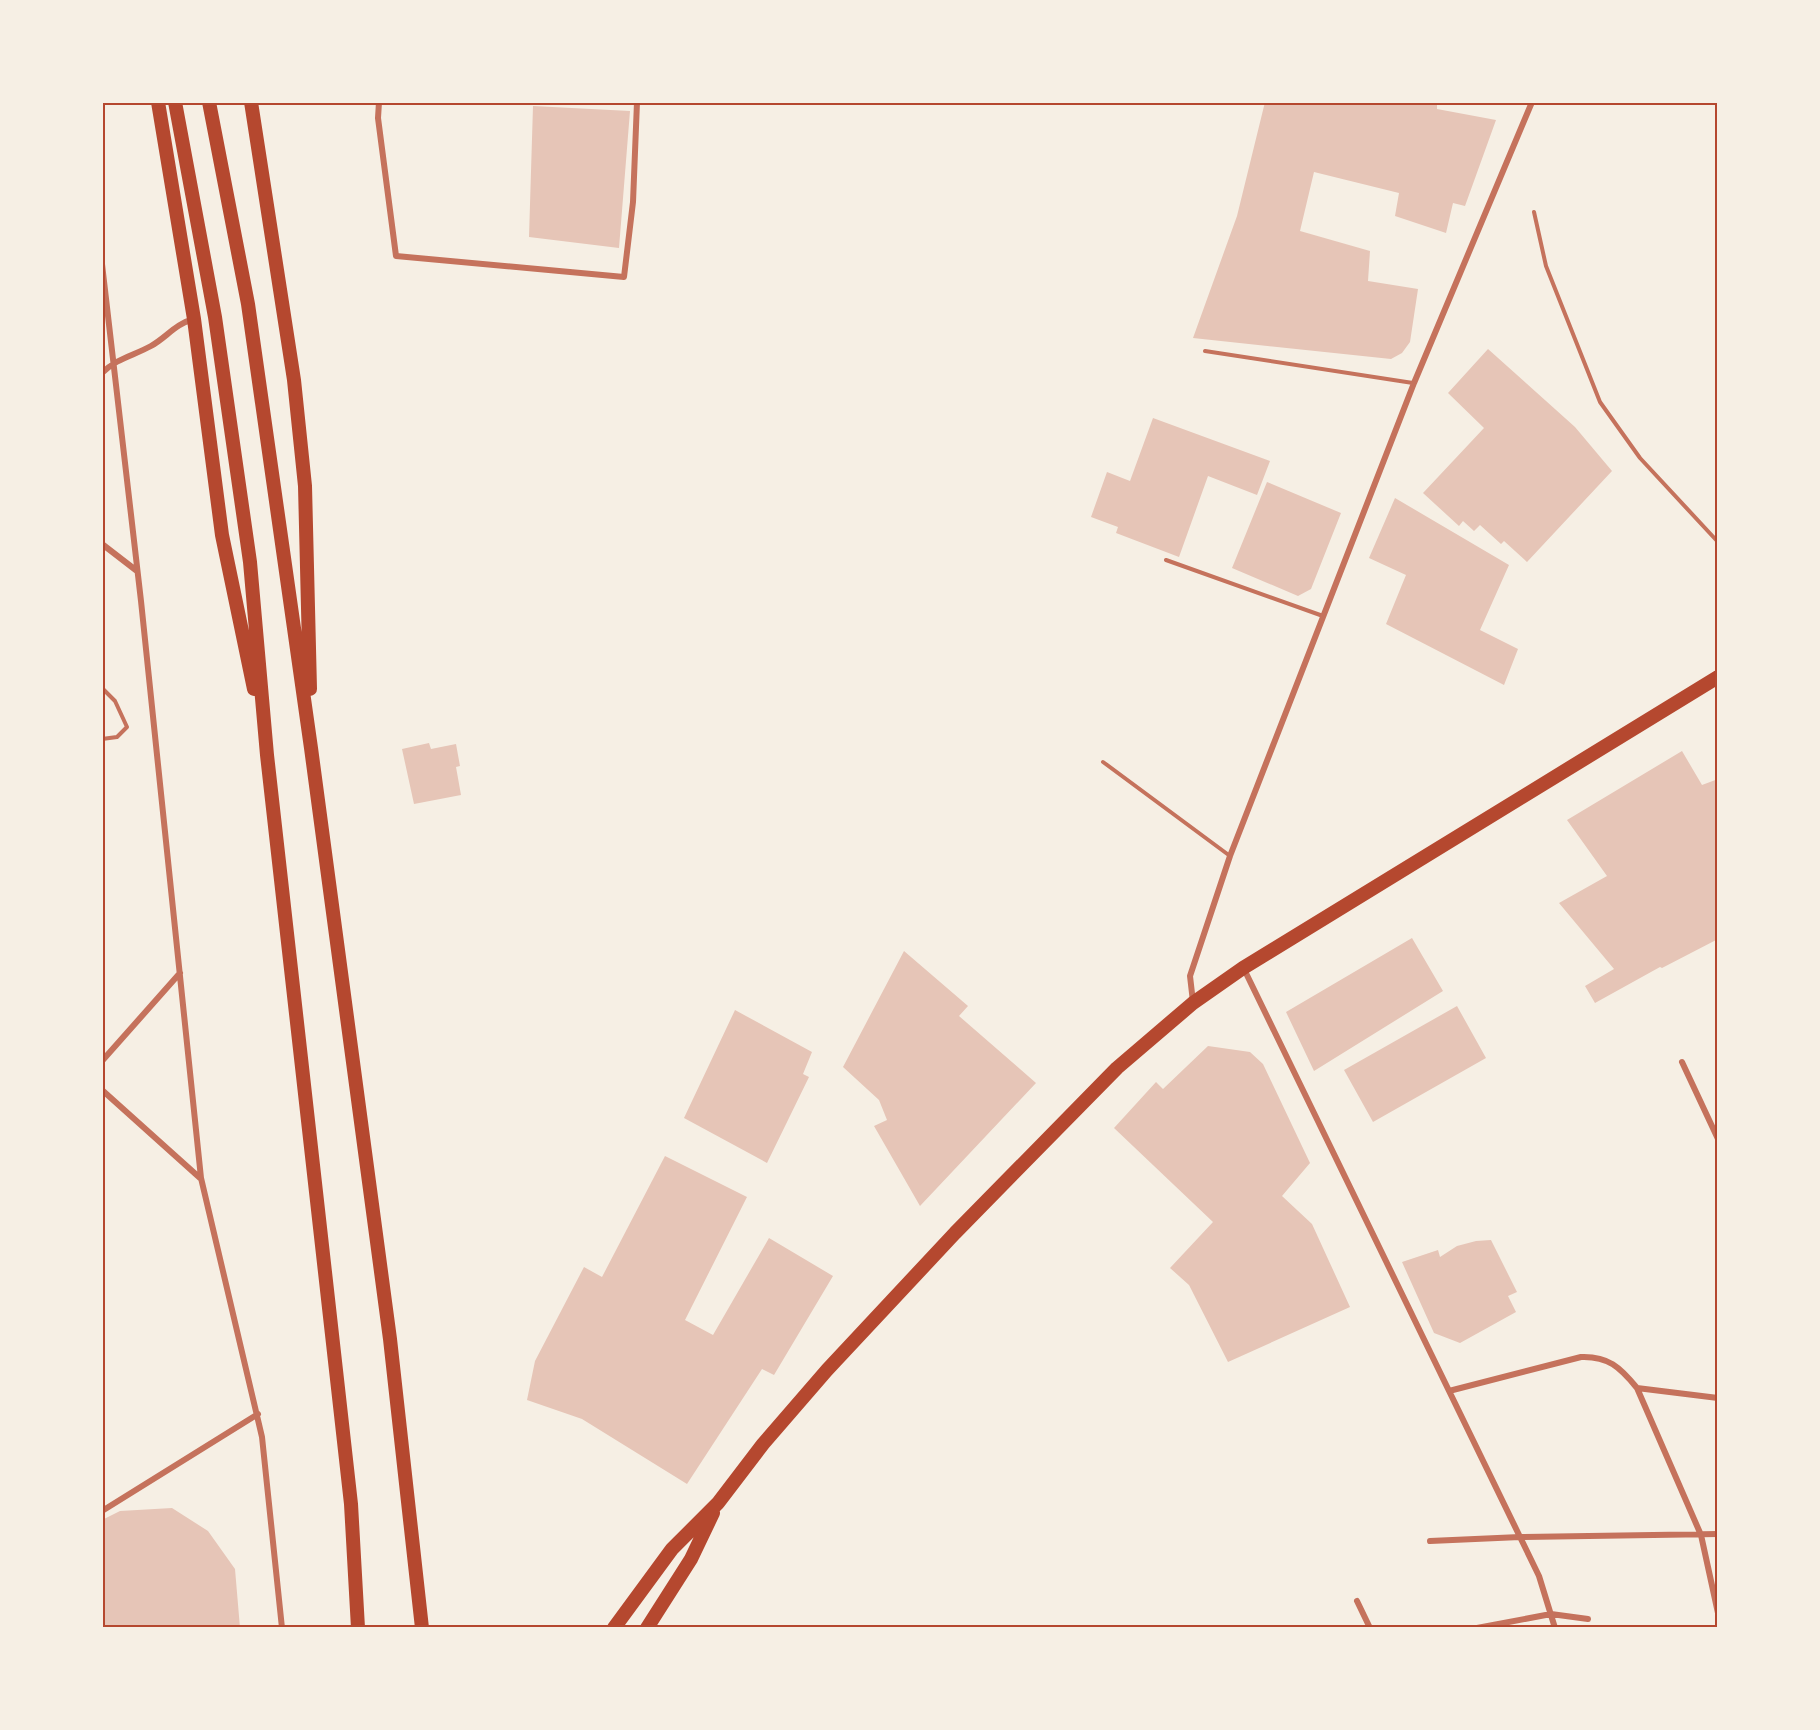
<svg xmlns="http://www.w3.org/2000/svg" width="1820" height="1730" font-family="Barlow,sans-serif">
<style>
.building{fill:#e6c5b7}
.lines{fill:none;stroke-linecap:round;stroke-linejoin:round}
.service{stroke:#c5725c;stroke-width:4}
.minor{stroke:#c5725c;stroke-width:6}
.primary{stroke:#b5482f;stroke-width:14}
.trunk{stroke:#b5482f;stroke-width:14}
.neatline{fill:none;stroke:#b5482f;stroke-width:2}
</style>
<rect width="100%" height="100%" fill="#f6efe4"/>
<!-- building -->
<path class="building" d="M 1265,102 L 1408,104 L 1408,102 L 1437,102 L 1437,109 L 1496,120 L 1465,206 L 1453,203 L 1446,233 L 1395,216 L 1399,193 L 1314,172 L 1300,231 L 1370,251 L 1368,281 L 1418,289 L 1410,342 L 1402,353 L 1391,359 L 1193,338 L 1237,216 Z
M 533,106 L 630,111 L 619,248 L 529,237 Z
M 1488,349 L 1575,427 L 1612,471 L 1527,562 L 1504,541 L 1501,544 L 1480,525 L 1474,531 L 1463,521 L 1459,526 L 1423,493 L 1484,428 L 1448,393 Z
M 1153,418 L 1270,461 L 1257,495 L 1208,476 L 1179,557 L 1116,533 L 1118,527 L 1091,517 L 1107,472 L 1130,481 Z
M 1267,482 L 1341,513 L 1311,589 L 1298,596 L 1232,568 Z
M 1395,498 L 1509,565 L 1480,630 L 1518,649 L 1504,685 L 1386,624 L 1406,575 L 1369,558 Z
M 429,743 L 431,749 L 456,744 L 460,766 L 456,767 L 461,795 L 414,804 L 402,749 Z
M 1682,751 L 1702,785 L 1718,779 L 1718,939 L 1662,968 L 1660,967 L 1595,1003 L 1585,986 L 1614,969 L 1559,903 L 1607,876 L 1567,820 Z
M 1412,938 L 1443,991 L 1314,1071 L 1286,1012 Z
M 904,951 L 968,1006 L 959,1016 L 1036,1083 L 920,1206 L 874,1126 L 887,1120 L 879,1100 L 843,1067 Z
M 1457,1006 L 1486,1058 L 1373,1122 L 1344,1070 Z
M 735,1010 L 812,1052 L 803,1074 L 809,1077 L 767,1163 L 684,1118 Z
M 1208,1046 L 1250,1052 L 1263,1064 L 1310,1163 L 1282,1196 L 1312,1224 L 1350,1307 L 1228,1362 L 1189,1285 L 1170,1268 L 1213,1222 L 1114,1128 L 1156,1082 L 1163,1089 Z
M 665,1156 L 747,1197 L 685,1320 L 713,1335 L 769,1238 L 833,1276 L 774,1375 L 762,1369 L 687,1484 L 582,1419 L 527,1400 L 535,1361 L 584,1267 L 602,1277 Z
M 1491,1240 L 1517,1292 L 1508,1296 L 1516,1312 L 1460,1343 L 1434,1333 L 1402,1262 L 1438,1250 L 1440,1257 L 1457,1246 L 1476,1241 Z
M 172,1508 L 208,1531 L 235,1569 L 240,1628 L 102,1628 L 102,1520 L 120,1511 Z"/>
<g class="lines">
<!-- service -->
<path class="service" d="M 1534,212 L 1546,266 L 1600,402 L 1640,458 L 1718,542
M 1205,351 L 1413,383
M 1166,560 L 1323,616
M 102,688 L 115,701 L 127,727 L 117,737 L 102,739
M 1103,762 L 1230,856"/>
<!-- minor -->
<path class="minor" d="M 379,102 L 378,118 L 396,256 L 624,277 L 633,202 L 637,102
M 102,264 L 141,601 L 201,1178 L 262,1437 L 282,1628
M 102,373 C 117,358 133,356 151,346 C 167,337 175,324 194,319
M 102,544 L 137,571
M 1244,969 L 1539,1576 L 1555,1628
M 1193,1002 L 1190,976 L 1230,856 L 1414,383 L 1532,102
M 102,1061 L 180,973
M 1682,1062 L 1718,1139
M 102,1090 L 200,1178
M 1637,1388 L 1718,1398
M 1449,1391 L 1581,1357 C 1608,1356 1620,1367 1637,1388 L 1701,1535 L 1718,1613
M 102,1511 L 258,1414
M 1430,1541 L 1520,1537 L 1718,1534
M 1357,1601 L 1370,1628
M 1477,1628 L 1551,1614 L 1588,1619"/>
<!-- primary -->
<path class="primary" d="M 614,1628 L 672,1549 L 718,1503 L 763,1444 L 827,1370 L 955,1233 L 1117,1068 L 1193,1003 L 1243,968 L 1718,677
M 647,1628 L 691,1559 L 713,1513"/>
<!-- trunk -->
<path class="trunk" d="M 158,102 L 194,319 L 222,535 L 254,689
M 175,102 L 215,317 L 250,562 L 267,755 L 351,1504 L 358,1628
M 209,102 L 248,304 L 311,748 L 390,1339 L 422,1628
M 251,102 L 294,380 L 305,486 L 310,689"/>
</g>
<!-- border -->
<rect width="1820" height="1730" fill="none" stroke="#f6efe4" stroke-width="207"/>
<rect x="104" y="104" width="1612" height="1522" class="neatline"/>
</svg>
